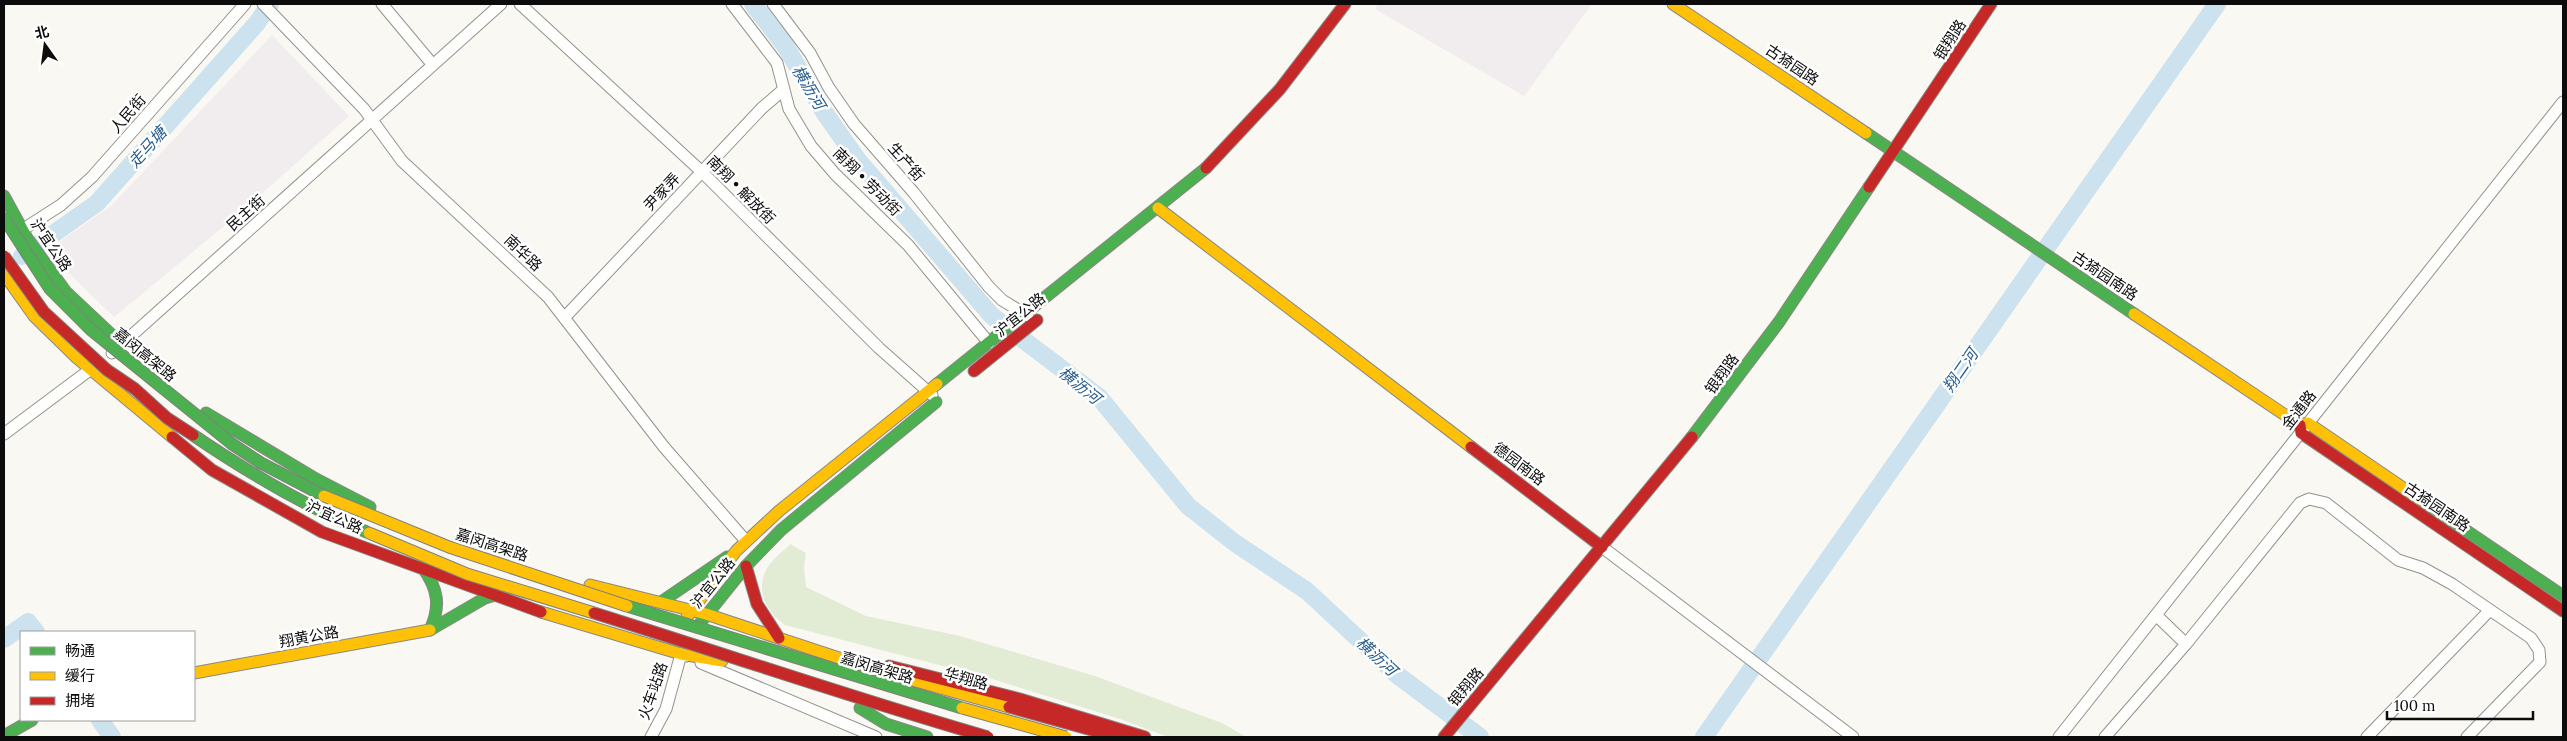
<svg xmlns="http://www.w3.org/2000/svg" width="2567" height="741" font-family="Lora,'Noto Sans SC',serif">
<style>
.industrial{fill:#f1ecee}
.green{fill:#e2ecd4}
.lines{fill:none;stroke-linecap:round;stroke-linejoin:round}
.river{stroke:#cce2ef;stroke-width:18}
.street-casing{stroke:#939290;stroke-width:13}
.fast-casing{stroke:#8a8986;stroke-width:13}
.slow-casing{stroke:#8a8986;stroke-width:13}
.jam-casing{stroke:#8a8986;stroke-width:13}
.street{stroke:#fefefd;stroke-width:11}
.fast{stroke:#4caf50;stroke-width:11}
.slow{stroke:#ffc107;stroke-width:11}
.jam{stroke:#c62828;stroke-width:11}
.fast-bridge-casing{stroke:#80807d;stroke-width:13;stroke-linecap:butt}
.slow-bridge-casing{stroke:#80807d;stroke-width:13;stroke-linecap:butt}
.jam-bridge-casing{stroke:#80807d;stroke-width:13;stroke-linecap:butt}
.fast-bridge{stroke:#4caf50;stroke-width:11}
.slow-bridge{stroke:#ffc107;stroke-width:11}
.jam-bridge{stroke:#c62828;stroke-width:11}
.labels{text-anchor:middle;stroke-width:5;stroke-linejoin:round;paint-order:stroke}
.street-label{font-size:15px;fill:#0c0c0c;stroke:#fff}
.water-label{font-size:16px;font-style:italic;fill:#265d8e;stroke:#fff}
</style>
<rect width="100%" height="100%" fill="#faf8f2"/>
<!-- industrial -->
<path class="industrial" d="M 1378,4 L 1592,4 L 1524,96 L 1375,9 Z
M 272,35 L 349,116 L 247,207 L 114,317 L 46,251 L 111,206 Z"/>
<!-- green -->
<path class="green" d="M 790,544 L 806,553 L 804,567 L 806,587 L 866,616 L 960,636 L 1095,676 L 1222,723 L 1246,737 L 1168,737 L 1120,719 L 989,678 L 785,625 C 768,613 755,592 766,570 C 770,561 783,552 790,544 Z"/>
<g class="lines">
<!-- river -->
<path class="river" d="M 753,4 L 786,47 L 824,112 L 857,159 L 992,316 L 1099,397 L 1188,506 L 1235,543 L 1307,591 L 1396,674 L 1480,737
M 22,256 L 97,203 L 257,23 L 270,4
M 4,639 L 28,622 L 36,632
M 100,720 L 112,737
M 1704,737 L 2217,4"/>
<!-- street casing -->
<g class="street-casing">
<path id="street" d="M 263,4 L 364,109 L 402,161 L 548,297 L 664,447 L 746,541
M 382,4 L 433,65
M 520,4 L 702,172 L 879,348 L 932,395
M 732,4 L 777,63 L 789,109 L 811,146 L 835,174 L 908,245 L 989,343
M 773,4 L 810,53 L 829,88 L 854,124 L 914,193 L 989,287 L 1002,300 L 1028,316
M 22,230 L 61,205 L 92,177 L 245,4
M 565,317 L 762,108 L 783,90
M 112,353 L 501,4
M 4,434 L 95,366
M 1602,547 L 1853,737
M 2186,644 L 2300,503 L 2309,499 L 2326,503 L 2398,560 L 2423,568 L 2452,584 L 2531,638 L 2539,650 L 2540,662 L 2467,737
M 701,663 L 876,737
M 651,737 L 666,709 L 681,654 L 686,656
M 2059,737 L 2563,102
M 2105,737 L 2186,644 L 2156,615
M 2367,737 L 2490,610"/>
</g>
<!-- fast casing -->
<g class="fast-casing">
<path id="fast" d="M 1866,133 L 2134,314
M 4,196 L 27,238 L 66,292 L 115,338
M 937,384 L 1206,168
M 206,413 L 316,479 L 370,507
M 1692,437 L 1779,322 L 1869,187
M 2421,500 L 2563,596
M 423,568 C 438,589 441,606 430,630 L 485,598 L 495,595
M 661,602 L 727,557
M 701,622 L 746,566 L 781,530 L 936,402
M 860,708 L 886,724 L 927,737
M 4,736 L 32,720"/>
</g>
<!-- slow casing -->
<g class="slow-casing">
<path id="slow" d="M 1673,4 L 1866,133
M 1158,208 L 1471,447
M 4,274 L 34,316 L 77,358 L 172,437
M 2134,314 L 2300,425 L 2308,423 L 2421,500
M 590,585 L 706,614 L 869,668 L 1009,707
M 541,612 L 681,654 L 722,661
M 687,617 L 736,551 L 779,511 L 937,384
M 194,673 L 430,630"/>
</g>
<!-- jam casing -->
<g class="jam-casing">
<path id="jam" d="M 1206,168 L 1280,89 L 1345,4
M 1869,187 L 1991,4
M 974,371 L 1037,320
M 2300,425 L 2301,433 L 2563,611
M 172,437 L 212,470 L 322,532 L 541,612
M 1471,447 L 1602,547
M 746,566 L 757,604 L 779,638
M 889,666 L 1020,699 L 1145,737
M 1009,707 L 1117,737
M 1444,737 L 1692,437"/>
</g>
<!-- street -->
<use href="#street" class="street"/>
<!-- fast -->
<use href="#fast" class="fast"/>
<!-- slow -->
<use href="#slow" class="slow"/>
<!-- jam -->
<use href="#jam" class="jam"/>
<!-- fast-bridge casing -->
<g class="fast-bridge-casing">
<path id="fast-bridge" d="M 4,218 L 50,289 L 91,330 L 232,444 L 261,463 L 324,496
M 193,435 C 249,473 306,507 369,533
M 627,606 L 962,708"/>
</g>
<!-- slow-bridge casing -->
<g class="slow-bridge-casing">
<path id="slow-bridge" d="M 324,496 L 449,547 L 627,606
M 369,533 L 467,574 L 594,613
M 962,708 L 1066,737"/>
</g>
<!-- jam-bridge casing -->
<g class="jam-bridge-casing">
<path id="jam-bridge" d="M 4,256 L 44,312 L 107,370 L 135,389 L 167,418 L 193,435
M 594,613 C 725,654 856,699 988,737"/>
</g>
<!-- fast-bridge -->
<use href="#fast-bridge" class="fast-bridge"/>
<!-- slow-bridge -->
<use href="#slow-bridge" class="slow-bridge"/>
<!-- jam-bridge -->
<use href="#jam-bridge" class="jam-bridge"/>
</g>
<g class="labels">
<!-- street labels -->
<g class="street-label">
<text transform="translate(1950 40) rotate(-57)" y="5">银翔路</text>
<text transform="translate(1792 65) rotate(34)" y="5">古猗园路</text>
<text transform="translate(128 114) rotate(-49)" y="5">人民街</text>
<text transform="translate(906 162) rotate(48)" y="5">生产街</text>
<text transform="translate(867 182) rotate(45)" y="5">南翔 • 劳动街</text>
<text transform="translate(741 190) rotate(45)" y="5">南翔 • 解放街</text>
<text transform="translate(662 192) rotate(-47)" y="5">尹家弄</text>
<text transform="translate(246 213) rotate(-42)" y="5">民主街</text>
<text transform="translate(51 245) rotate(56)" y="5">沪宜公路</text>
<text transform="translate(523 253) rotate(43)" y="5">南华路</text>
<text transform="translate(2105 276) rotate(34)" y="5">古猗园南路</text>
<text transform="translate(1020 315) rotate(-39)" y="5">沪宜公路</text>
<text transform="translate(145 355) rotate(39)" y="5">嘉闵高架路</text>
<text transform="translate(1722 374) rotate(-54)" y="5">银翔路</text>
<text transform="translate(2299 410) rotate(-52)" y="5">金通路</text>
<text transform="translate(1519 464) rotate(37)" y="5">德园南路</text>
<text transform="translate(2437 507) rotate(34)" y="5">古猗园南路</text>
<text transform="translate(334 517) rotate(24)" y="5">沪宜公路</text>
<text transform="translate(492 545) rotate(18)" y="5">嘉闵高架路</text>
<text transform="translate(713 583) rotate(-51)" y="5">沪宜公路</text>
<text transform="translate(309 637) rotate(-10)" y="5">翔黄公路</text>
<text transform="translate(877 668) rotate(17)" y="5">嘉闵高架路</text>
<text transform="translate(966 679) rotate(16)" y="5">华翔路</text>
<text transform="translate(1466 687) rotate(-50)" y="5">银翔路</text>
<text transform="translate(653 691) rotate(-71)" y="5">火车站路</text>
</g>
<!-- water labels -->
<g class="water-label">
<text transform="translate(809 87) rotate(59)" y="6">横沥河</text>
<text transform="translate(147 147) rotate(-48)" y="6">走马塘</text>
<text transform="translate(1960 370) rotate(-55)" y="6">翔二河</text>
<text transform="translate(1080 385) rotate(39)" y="6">横沥河</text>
<text transform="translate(1377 656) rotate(43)" y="6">横沥河</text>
</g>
</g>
<!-- border -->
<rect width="2567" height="741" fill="none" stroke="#0c0c0c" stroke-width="10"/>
<!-- legend -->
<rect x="20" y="631" width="175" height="90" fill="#ffffff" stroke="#9e9e9e"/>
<rect x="30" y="647" width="25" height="8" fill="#4caf50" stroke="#9e9e9e"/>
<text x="65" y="656" font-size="15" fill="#0c0c0c">畅通</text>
<rect x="30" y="672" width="25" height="8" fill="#ffc107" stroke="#9e9e9e"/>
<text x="65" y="681" font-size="15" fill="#0c0c0c">缓行</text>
<rect x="30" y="697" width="25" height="8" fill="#c62828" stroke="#9e9e9e"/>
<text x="65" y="706" font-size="15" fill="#0c0c0c">拥堵</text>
<!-- north arrow -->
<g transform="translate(45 45) rotate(346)" stroke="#ffffff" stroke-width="4" paint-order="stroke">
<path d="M0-4L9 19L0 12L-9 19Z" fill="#0c0c0c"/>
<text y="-8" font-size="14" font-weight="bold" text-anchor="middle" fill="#0c0c0c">北</text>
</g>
<!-- scale -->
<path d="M2387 711v8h146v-8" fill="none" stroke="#0c0c0c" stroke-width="2.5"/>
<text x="2394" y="711" font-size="15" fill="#0c0c0c" stroke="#ffffff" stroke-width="4" paint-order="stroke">100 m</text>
</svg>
